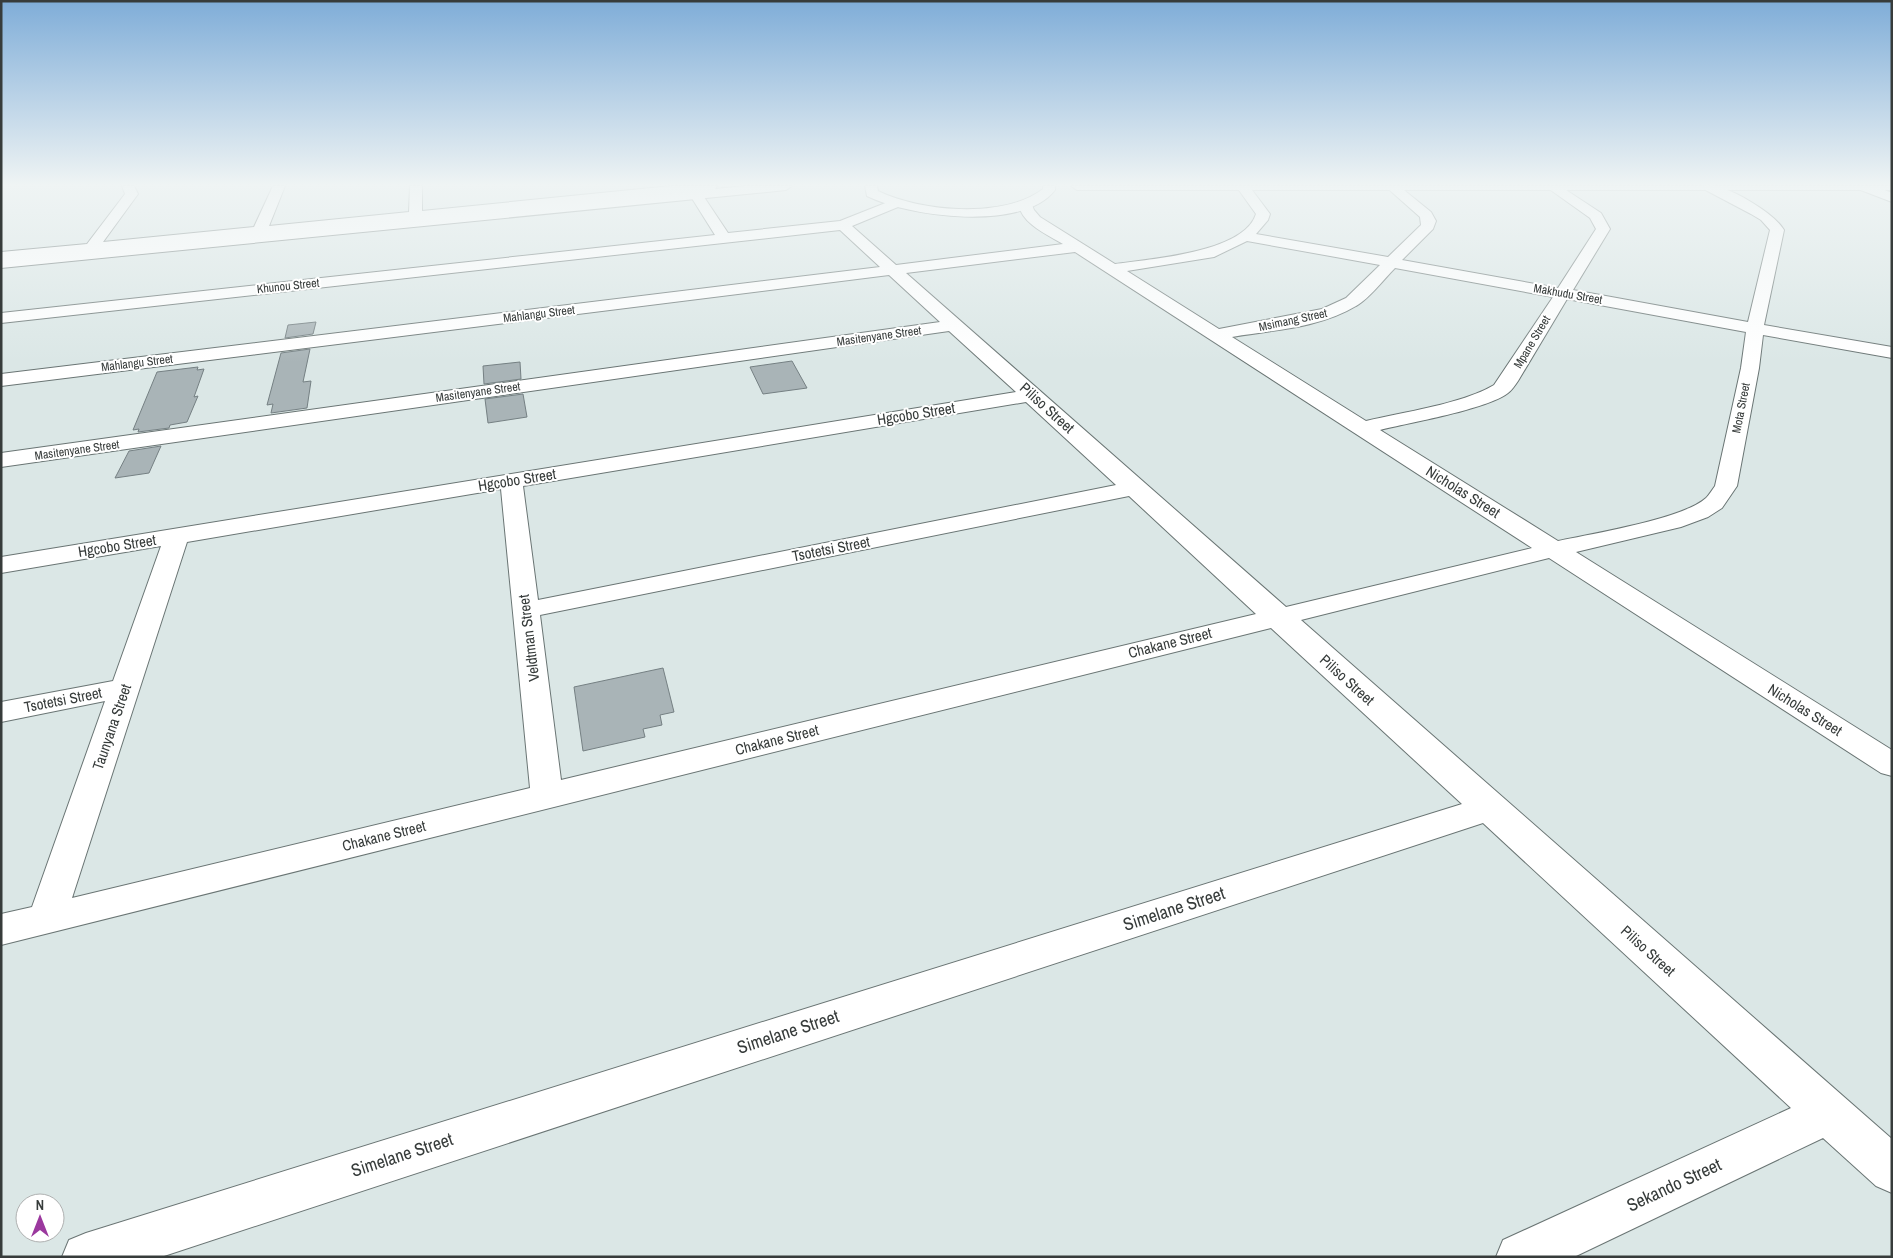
<svg xmlns="http://www.w3.org/2000/svg" width="1893" height="1258" font-family="'Archivo Narrow',sans-serif">
<style>
.building{fill:#a9b4b7;stroke:#758083}
.lines{fill:none;stroke-linecap:round;stroke-linejoin:round}
.minor-casing{stroke:#6a7574;stroke-width:2}
.major-casing{stroke:#6a7574;stroke-width:2}
.minor{fill:#fff;fill-rule:evenodd}
.major{fill:#fff;fill-rule:evenodd}
.labels{text-anchor:middle;stroke-width:4;stroke-linejoin:round;paint-order:stroke}
.far-street-label{font-size:12px;fill:#373c3b;stroke:#fff}
.street-label{font-size:15px;fill:#373c3b;stroke:#fff}
.near-street-label{font-size:18px;fill:#373c3b;stroke:#fff}
</style>
<rect width="100%" height="100%" fill="#dbe7e6"/>
<!-- building -->
<path class="building" d="M 316,322 L 313,334 L 285,338 L 288,325 Z
M 310,349 L 303,382 L 311,381 L 307,408 L 271,413 L 273,404 L 267,405 L 281,353 Z
M 792,361 L 807,388 L 763,394 L 750,367 Z
M 520,362 L 521,379 L 484,384 L 483,366 Z
M 198,367 L 197,370 L 204,369 L 194,397 L 198,396 L 187,422 L 170,425 L 169,428 L 138,432 L 139,429 L 133,430 L 157,372 Z
M 523,394 L 527,417 L 488,423 L 485,399 Z
M 161,446 L 149,473 L 115,478 L 129,451 Z
M 663,668 L 674,712 L 660,715 L 662,725 L 643,729 L 645,737 L 583,751 L 574,687 Z"/>
<g class="lines">
<!-- minor casing -->
<g class="minor-casing">
<path id="minor" d="M 122,186 L 134,186 L 138,194 L 103,242 L 254,227 L 273,186 L 285,186 L 269,226 L 409,212 L 410,186 L 422,186 L 422,211 L 671,186 L 717,186 L 715,189 L 700,191 L 728,233 L 840,221 L 893,200 L 898,201 L 900,204 L 898,207 L 852,226 L 896,265 L 1063,244 C 1048,235 1022,224 1019,205 L 1026,201 L 1031,202 L 1034,210 L 1040,217 L 1115,264 C 1149,259 1244,253 1256,214 L 1236,186 L 1249,186 L 1270,214 L 1268,220 L 1256,234 L 1388,257 L 1421,225 L 1420,217 L 1385,186 L 1399,186 L 1431,212 L 1436,221 L 1433,229 L 1402,260 L 1558,288 L 1596,229 L 1590,218 L 1545,186 L 1560,186 L 1601,213 L 1610,229 L 1573,290 L 1748,322 L 1770,230 L 1761,220 L 1751,214 L 1698,186 C 1703,186 1709,185 1714,186 C 1733,189 1774,213 1784,230 L 1764,325 L 1892,347 L 1892,358 L 1763,335 L 1759,368 L 1737,486 L 1722,508 L 1708,517 L 1681,527 L 1576,552 L 1892,750 L 1892,776 L 1881,773 L 1549,558 L 1301,620 L 1892,1139 L 1892,1193 L 1876,1186 L 1823,1138 L 1574,1257 L 1496,1257 L 1503,1240 L 1791,1108 L 1483,823 L 161,1257 L 62,1257 L 69,1240 L 86,1233 L 1462,804 L 1271,628 L 1,945 L 1,914 L 32,907 L 105,701 L 1,722 L 1,702 L 113,681 L 161,546 L 1,573 L 1,557 L 1016,392 L 949,331 L 1,467 L 1,453 L 940,322 L 889,275 L 1,386 L 1,374 L 880,267 L 840,230 L 1,323 L 1,313 L 715,235 L 688,192 L 422,219 L 420,225 L 410,225 L 408,220 L 265,235 L 262,241 L 252,241 L 251,236 L 96,252 C 92,258 89,259 82,257 L 80,254 L 1,261 L 1,252 L 87,244 L 125,194 ZM 1247,241 L 1380,265 L 1346,298 L 1322,309 L 1219,329 L 1127,271 L 1214,257 ZM 1075,252 L 1532,548 L 1286,607 L 906,273 ZM 1395,268 L 1553,297 L 1494,385 C 1462,404 1403,412 1366,421 L 1232,337 C 1273,330 1320,328 1356,306 C 1369,299 1384,279 1395,268 ZM 1567,299 L 1746,332 L 1741,368 L 1715,486 C 1712,490 1709,495 1706,498 C 1683,519 1591,534 1558,541 L 1380,430 C 1408,423 1488,409 1508,393 C 1512,390 1515,385 1518,381 ZM 1026,402 L 1116,485 L 538,600 L 523,486 ZM 501,489 L 530,788 L 72,898 L 187,542 ZM 1129,496 L 1256,614 L 561,780 L 540,615 Z
M 1856,186 L 1874,186 L 1892,193 L 1892,202 L 1858,189 Z"/>
</g>
<!-- major casing -->
<g class="major-casing">
<path id="major" d="M 745,186 L 792,186 L 786,190 L 1,268 L 1,258 Z
M 865,186 L 877,186 L 878,191 C 921,212 1004,219 1043,189 L 1043,186 L 1055,186 L 1055,190 C 1023,232 909,217 867,196 Z
M 1071,186 L 1892,186 L 1892,190 L 1077,190 Z"/>
</g>
<!-- minor -->
<use href="#minor" class="minor"/>
<!-- major -->
<use href="#major" class="major"/>
</g>
<!-- sky -->
<linearGradient id="sky" x2="0" y2="1"><stop stop-color="#7fadd8"/><stop offset="0.51" stop-color="#eff4f4"/><stop offset="1" stop-color="#eff4f4" stop-opacity="0"/></linearGradient>
<rect width="1893" height="362" fill="url(#sky)"/>
<g class="labels">
<!-- far-street labels -->
<g class="far-street-label">
<text transform="translate(288 286) rotate(-6)" y="4">Khunou Street</text>
<text transform="translate(1568 294) rotate(10)" y="4">Makhudu Street</text>
<text transform="translate(539 314) rotate(-7)" y="4">Mahlangu Street</text>
<text transform="translate(1293 320) rotate(-12)" y="4">Msimang Street</text>
<text transform="translate(879 336) rotate(-8)" y="4">Masitenyane Street</text>
<text transform="translate(1532 342) rotate(-59)" y="4">Mpane Street</text>
<text transform="translate(137 363) rotate(-7)" y="4">Mahlangu Street</text>
<text transform="translate(478 392) rotate(-8)" y="4">Masitenyane Street</text>
<text transform="translate(1741 408) rotate(-79)" y="4">Mota Street</text>
<text transform="translate(77 450) rotate(-8)" y="4">Masitenyane Street</text>
</g>
<!-- street labels -->
<g class="street-label">
<text transform="translate(1047 408) rotate(42)" y="5">Piliso Street</text>
<text transform="translate(916 414) rotate(-9)" y="5">Hgcobo Street</text>
<text transform="translate(517 480) rotate(-9)" y="5">Hgcobo Street</text>
<text transform="translate(1463 492) rotate(32)" y="5">Nicholas Street</text>
<text transform="translate(117 546) rotate(-9)" y="5">Hgcobo Street</text>
<text transform="translate(831 549) rotate(-11)" y="5">Tsotetsi Street</text>
<text transform="translate(529 638) rotate(-97)" y="5">Veldtman Street</text>
<text transform="translate(1170 643) rotate(-14)" y="5">Chakane Street</text>
<text transform="translate(1347 680) rotate(42)" y="5">Piliso Street</text>
<text transform="translate(63 700) rotate(-11)" y="5">Tsotetsi Street</text>
<text transform="translate(1805 710) rotate(32)" y="5">Nicholas Street</text>
<text transform="translate(112 727) rotate(-71)" y="5">Taunyana Street</text>
<text transform="translate(777 740) rotate(-14)" y="5">Chakane Street</text>
<text transform="translate(384 836) rotate(-14)" y="5">Chakane Street</text>
<text transform="translate(1648 951) rotate(42)" y="5">Piliso Street</text>
</g>
<!-- near-street labels -->
<g class="near-street-label">
<text transform="translate(1174 909) rotate(-18)" y="6">Simelane Street</text>
<text transform="translate(788 1032) rotate(-18)" y="6">Simelane Street</text>
<text transform="translate(402 1155) rotate(-18)" y="6">Simelane Street</text>
<text transform="translate(1674 1185) rotate(-25)" y="6">Sekando Street</text>
</g>
</g>
<!-- border -->
<rect width="1893" height="1258" fill="none" stroke="#373c3b" stroke-width="5"/>
<!-- north arrow -->
<g transform="translate(40 1218)"><circle r="24" fill="#ffffff" stroke="#afb1b1"/>
<path d="M0-4L9 19L0 12L-9 19Z" fill="#9b389e"/>
<text y="-8" font-size="14" font-weight="bold" text-anchor="middle" fill="#373c3b">N</text>
</g>
</svg>
